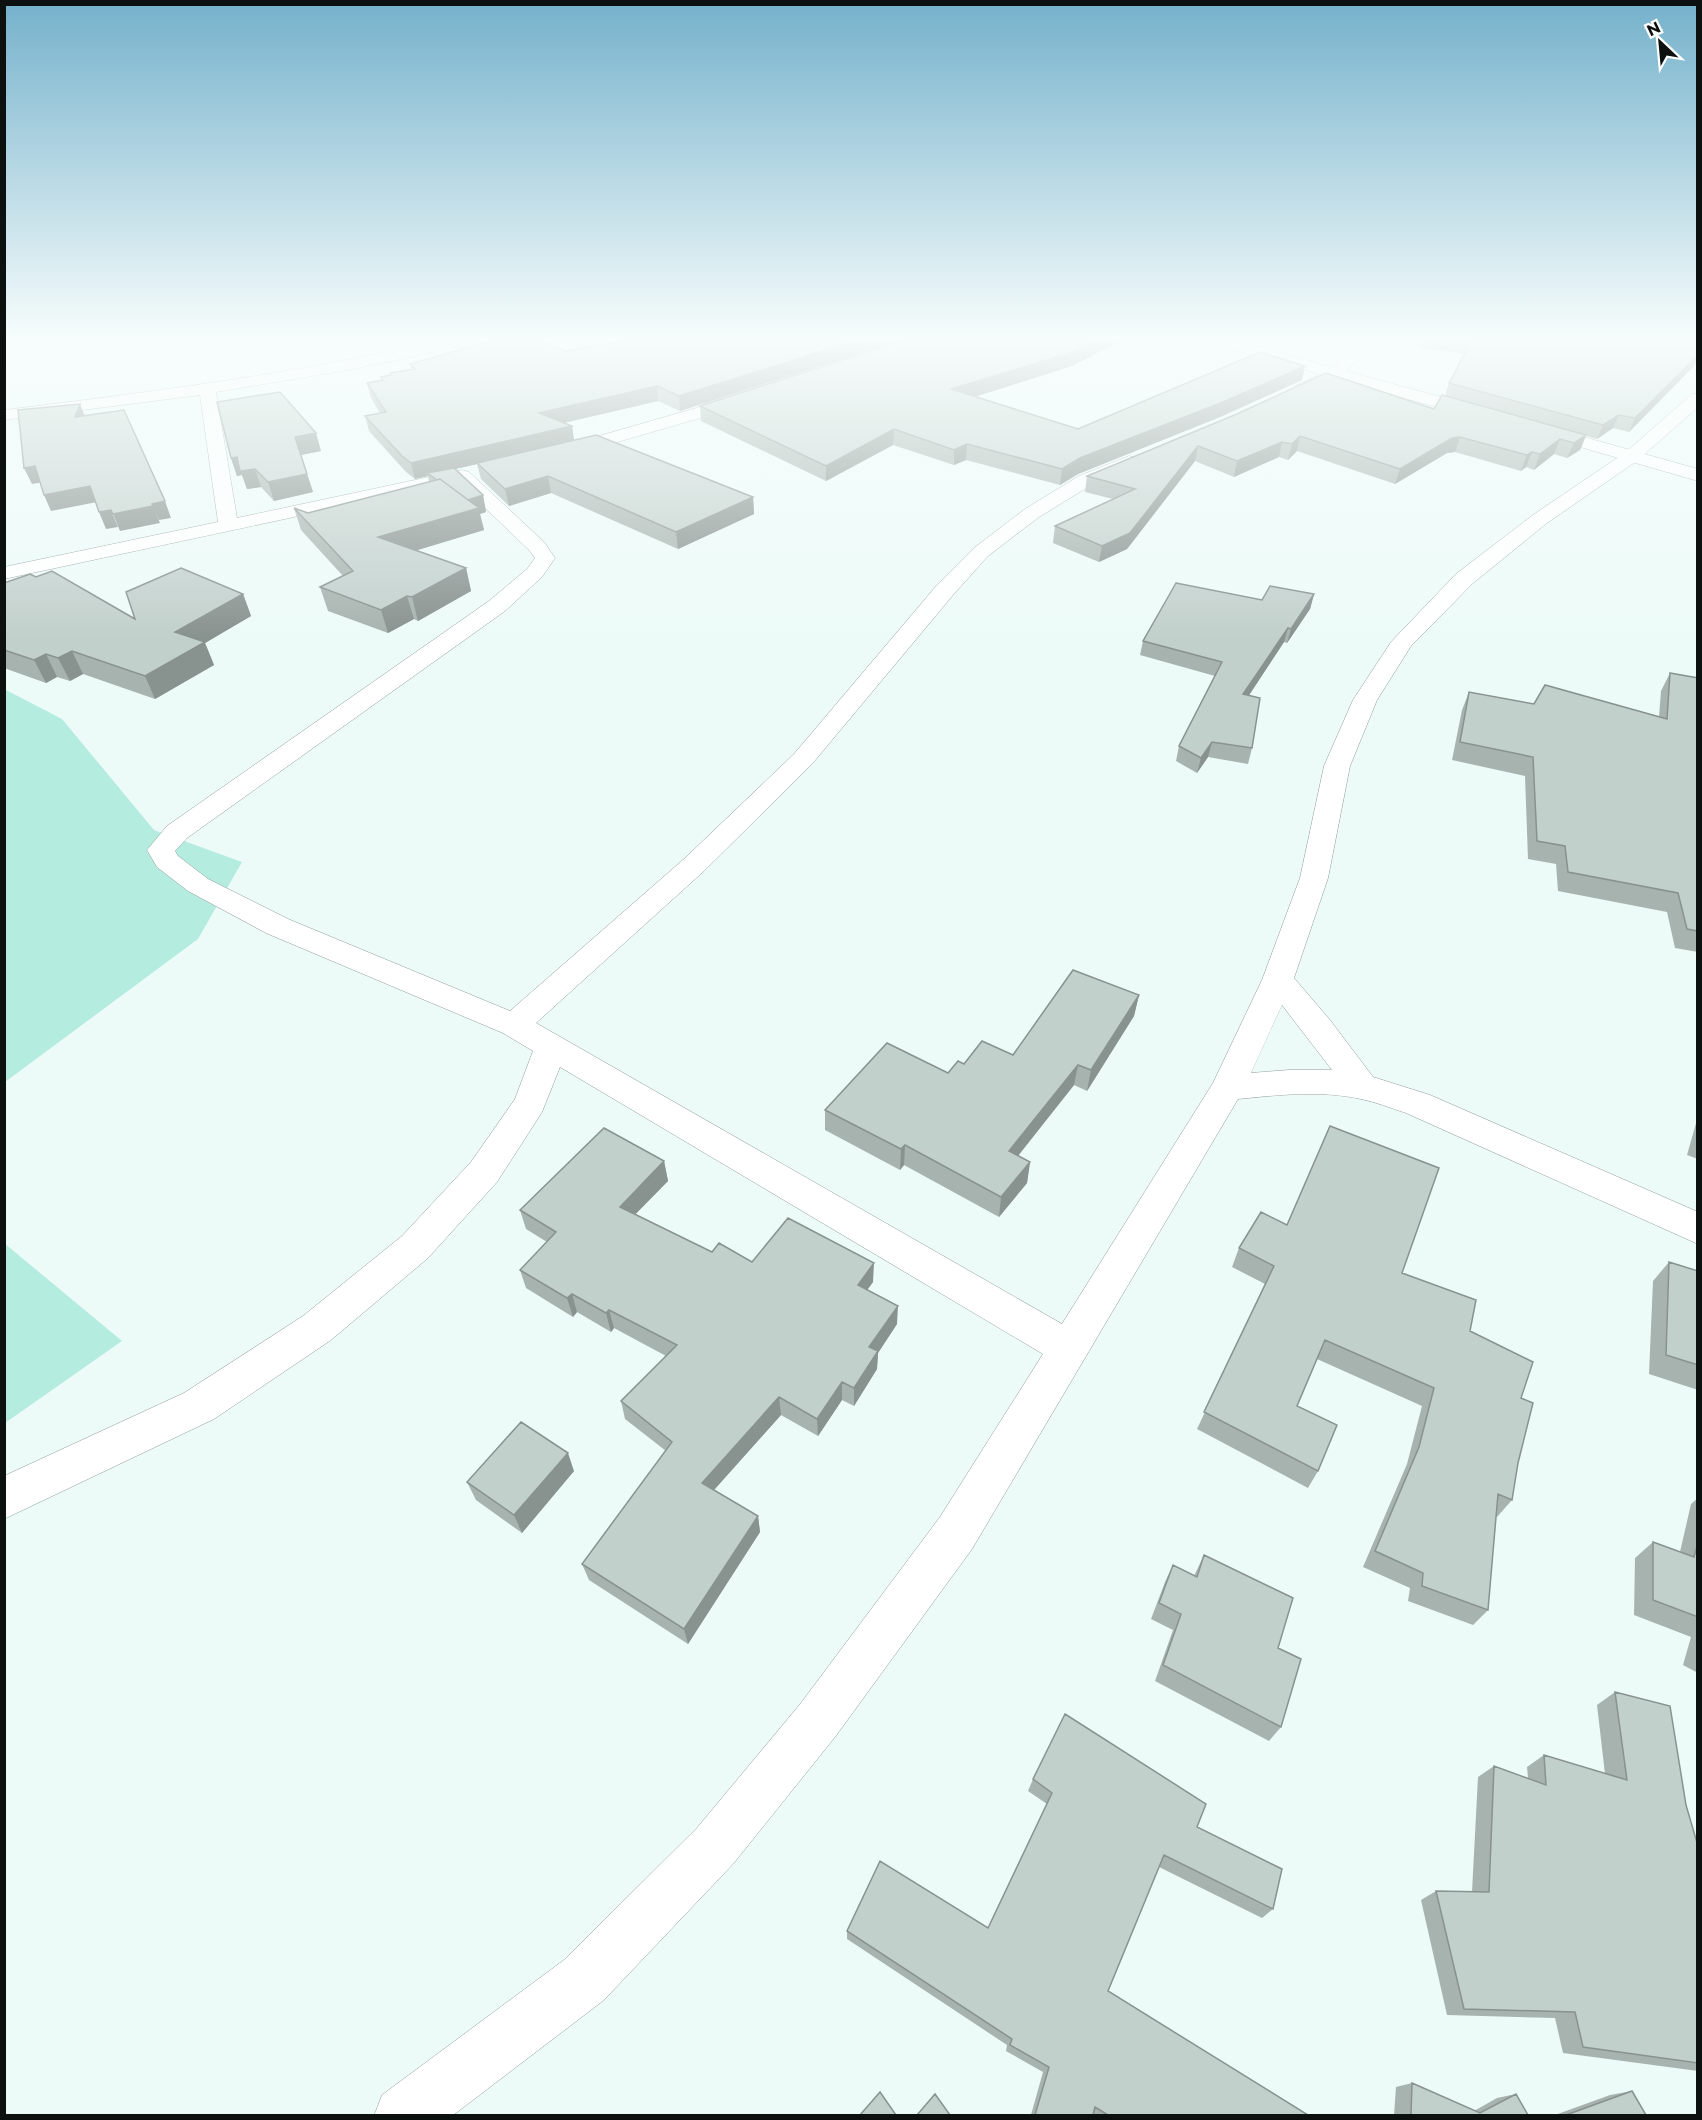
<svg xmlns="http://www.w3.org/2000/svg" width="1702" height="2120" font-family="Montserrat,sans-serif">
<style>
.green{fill:#b5ece0}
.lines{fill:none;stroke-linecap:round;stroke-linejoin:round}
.minor-casing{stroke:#8f9c99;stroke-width:1}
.tertiary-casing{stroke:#8f9c99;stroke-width:1}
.minor{fill:#fff;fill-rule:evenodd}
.tertiary{fill:#fff;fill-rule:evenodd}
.wall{fill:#a7b3af}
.shaded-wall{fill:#88928f}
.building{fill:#c2d0cc;stroke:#88928f;stroke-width:1.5}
</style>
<rect width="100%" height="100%" fill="#edfbf8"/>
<!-- green -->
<path class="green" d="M 4,689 L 62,719 L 154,830 L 242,862 L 198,939 L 5,1082 Z
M 4,1243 L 122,1341 L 5,1423 L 4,1423 Z"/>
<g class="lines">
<!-- minor casing -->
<g class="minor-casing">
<path id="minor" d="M 439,341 L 469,341 L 461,346 L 348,370 L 216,392 L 237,518 L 462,470 L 469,472 L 544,542 L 555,558 L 542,577 L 505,611 L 187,838 L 175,851 L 178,856 L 208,879 L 288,919 L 510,1011 L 684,859 L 794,754 L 937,585 L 974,548 L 1025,509 L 1079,476 L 1129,456 L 1136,458 L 1138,462 L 1136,466 L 1093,484 L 1039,517 L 988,556 L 953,595 L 812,764 L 704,871 L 536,1023 L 1062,1324 L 1213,1083 L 1262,980 L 1300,878 L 1324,766 L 1353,700 L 1391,642 L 1456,574 L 1533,515 L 1626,452 L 1692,394 L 1698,393 L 1698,407 L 1638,460 L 1547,523 L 1472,584 L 1411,646 L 1377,700 L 1350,766 L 1328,878 L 1294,978 L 1330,1020 L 1373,1077 L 1430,1095 L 1698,1212 L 1698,1244 L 1406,1113 C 1391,1108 1376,1102 1361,1099 C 1321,1090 1278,1095 1238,1099 L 972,1549 L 835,1737 L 733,1864 L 604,2000 L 452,2116 L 374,2116 L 382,2095 L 564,1960 L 697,1828 L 801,1703 L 940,1517 L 1043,1354 L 560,1067 L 542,1112 L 497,1182 L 428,1258 L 331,1340 L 214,1419 L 4,1519 L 4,1476 L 184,1393 L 303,1316 L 402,1236 L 471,1162 L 515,1099 L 533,1051 L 503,1033 L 266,933 L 188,891 L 157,867 L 147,850 L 167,826 L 489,601 L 527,569 L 535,558 L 529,550 L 458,482 L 4,579 L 4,567 L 218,522 L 200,395 L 4,420 L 4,410 C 151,392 295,374 439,341 ZM 1282,1005 L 1332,1070 L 1289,1070 L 1251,1073 Z
M 1356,341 L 1373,341 C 1359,360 1321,400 1295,394 L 1293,390 L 1295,386 L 1330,370 Z
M 742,395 L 748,396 L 750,400 L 748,404 L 573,455 L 561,455 L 558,451 L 561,447 Z"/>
</g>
<!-- tertiary casing -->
<g class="tertiary-casing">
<path id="tertiary" d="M 1209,341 L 1236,341 L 1488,410 L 1491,414 L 1488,418 L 1476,418 L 1212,344 Z
M 1541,425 L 1698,469 L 1698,481 L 1535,434 L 1532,430 L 1535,426 Z"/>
</g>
<!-- minor -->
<use href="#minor" class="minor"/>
<!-- tertiary -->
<use href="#tertiary" class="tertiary"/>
</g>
<!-- wall -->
<path class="wall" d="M 622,341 L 898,341 L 680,411 L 658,401 L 564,423 L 572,426 L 574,440 L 753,497 L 754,514 L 678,549 L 551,493 L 509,506 L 481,479 L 477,464 L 455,469 L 483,495 L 486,512 L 480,514 L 484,530 L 416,550 L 466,568 L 471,591 L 418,621 L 414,619 L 388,633 L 328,611 L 320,587 L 343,576 L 301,530 L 294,508 L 308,513 L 429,482 L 428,476 L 415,479 L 406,472 L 369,431 L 365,416 L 380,413 L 371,398 L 367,383 L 382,380 L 381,377 L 391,375 L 390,373 L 412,370 L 410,364 L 566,351 Z
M 901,341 L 1120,341 L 1072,366 L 975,397 L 1078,429 L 1305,366 L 1302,380 L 1220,417 L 1078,474 L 1060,485 L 966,460 L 954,465 L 893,445 L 826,481 L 701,421 L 700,406 Z
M 1420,341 L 1696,341 L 1698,348 L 1698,357 L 1694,366 L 1629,432 L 1613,428 L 1597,439 L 1586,436 L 1580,450 L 1567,458 L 1554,454 L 1534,470 L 1526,467 L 1521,471 L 1455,452 L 1447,453 L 1395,484 L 1297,451 L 1288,460 L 1279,457 L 1234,477 L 1195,461 L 1127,549 L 1099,562 L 1053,543 L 1055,526 L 1113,499 L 1085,492 L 1087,476 L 1237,414 L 1434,409 L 1445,396 L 1449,383 L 1465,354 L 1418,348 Z
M 321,451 L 301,455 L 313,492 L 274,501 L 261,487 L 247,489 L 242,475 L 237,476 L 231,458 Z
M 36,577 L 135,619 L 243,594 L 251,616 L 205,643 L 214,665 L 155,699 L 83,674 L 70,681 L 57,677 L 46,683 L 4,668 L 4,583 Z
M 1314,594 L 1310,609 L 1287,643 L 1284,642 L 1249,695 L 1252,748 L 1248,764 L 1208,757 L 1197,773 L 1176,761 L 1179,746 L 1215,676 L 1140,655 L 1143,641 L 1262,600 Z
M 1670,673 L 1698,678 L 1698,952 L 1675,948 L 1667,912 L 1558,891 L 1556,864 L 1528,859 L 1525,776 L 1452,760 L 1462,710 L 1469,692 L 1534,704 L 1659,717 L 1661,691 Z
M 1139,995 L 1134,1016 L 1087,1091 L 1074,1085 L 1018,1156 L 1030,1162 L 1027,1183 L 999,1217 L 904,1165 L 900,1170 L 825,1130 L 825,1110 L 948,1073 L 964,1064 L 1013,1055 Z
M 1698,1116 L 1698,1159 L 1687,1155 Z
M 664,1161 L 668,1181 L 635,1214 L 712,1252 L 752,1262 L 873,1282 L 867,1290 L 897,1324 L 878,1353 L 877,1369 L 854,1406 L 842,1400 L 818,1436 L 781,1415 L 714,1490 L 758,1516 L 760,1532 L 688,1644 L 589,1580 L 582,1564 L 666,1451 L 625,1419 L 621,1401 L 666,1356 L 614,1328 L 611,1332 L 577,1312 L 573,1317 L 526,1288 L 520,1270 L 547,1242 L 526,1229 L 520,1210 Z
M 1287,1225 L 1402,1273 L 1470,1331 L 1521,1398 L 1518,1463 L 1512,1500 L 1497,1517 L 1496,1516 L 1488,1610 L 1473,1625 L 1408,1601 L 1410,1588 L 1363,1567 L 1407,1464 L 1422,1406 L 1317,1359 L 1297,1406 L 1318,1471 L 1308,1488 L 1197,1429 L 1265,1284 L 1232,1267 L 1239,1248 Z
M 1669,1262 L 1698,1271 L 1698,1390 L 1649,1374 L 1653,1281 Z
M 574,1471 L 522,1533 L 476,1500 L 467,1482 Z
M 1698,1498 L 1698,1673 L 1683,1665 L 1691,1637 L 1634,1615 L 1635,1558 L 1653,1542 L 1680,1552 L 1691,1504 Z
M 1204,1555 L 1278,1648 L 1281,1727 L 1269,1741 L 1155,1681 L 1173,1630 L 1151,1619 L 1165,1582 L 1173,1565 L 1194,1576 Z
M 1615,1692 L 1686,1805 L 1698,1846 L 1698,2071 L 1563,2053 L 1555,2018 L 1447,2015 L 1421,1900 L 1436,1891 L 1472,1892 L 1478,1777 L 1494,1766 L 1528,1778 L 1527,1767 L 1544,1755 L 1605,1774 L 1597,1705 Z
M 1033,1779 L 1197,1827 L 1273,1909 L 1262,1918 L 1159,1867 L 1108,1991 L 1308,2115 L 1095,2115 L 1093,2114 L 1093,2115 L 1031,2115 L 1043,2072 L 1006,2051 L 1007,2045 L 847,1939 L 847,1931 L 988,1928 L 1047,1804 L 1028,1791 Z
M 1412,2083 L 1474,2111 L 1497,2098 L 1516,2094 L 1528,2115 L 1394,2115 L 1396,2087 Z
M 1632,2091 L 1646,2115 L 1555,2115 L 1610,2095 Z"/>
<!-- shaded-wall -->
<path class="shaded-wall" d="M 854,341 L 898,341 L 680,411 L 679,396 Z
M 1094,341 L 1120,341 L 1072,366 L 951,404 L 951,389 Z
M 1698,355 L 1694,366 L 1629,432 L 1635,418 Z
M 1305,366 L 1302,380 L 1220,417 L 1078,474 L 1060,485 L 1062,469 L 1080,458 Z
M 657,386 L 658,401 L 541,428 L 539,413 Z
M 80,404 L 86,419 L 75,417 Z
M 1619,415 L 1613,428 L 1597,439 L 1603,425 Z
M 572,426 L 574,441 L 477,463 L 477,464 L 430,475 L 427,473 L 428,476 L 415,479 L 411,463 Z
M 894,429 L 893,445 L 826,481 L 826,466 Z
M 316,433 L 321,451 L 301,455 L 295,437 Z
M 1586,435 L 1580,450 L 1567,458 L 1574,443 Z
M 1300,436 L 1297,451 L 1288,460 L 1292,444 Z
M 1460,437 L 1455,452 L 1447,453 L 1395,484 L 1400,469 L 1452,438 Z
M 1560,439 L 1554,454 L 1534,470 L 1540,454 Z
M 1282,442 L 1279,457 L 1234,477 L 1237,461 Z
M 967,444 L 966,460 L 954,465 L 954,450 Z
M 1198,446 L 1195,461 L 1127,549 L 1099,562 L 1102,546 Z
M 1532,452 L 1526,467 L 1521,471 L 1527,455 Z
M 237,457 L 255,469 L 261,487 L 247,489 L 242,475 L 237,476 L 231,458 Z
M 35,466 L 43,482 L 32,484 L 24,468 Z
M 307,474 L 313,492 L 274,501 L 268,482 Z
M 548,476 L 551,493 L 509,506 L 505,489 Z
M 90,486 L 97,502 L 51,511 L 44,495 Z
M 483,495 L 486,512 L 480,514 L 484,530 L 385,560 L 378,537 L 466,500 Z
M 753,497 L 754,514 L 678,549 L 676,532 Z
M 165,501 L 171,518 L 159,520 L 152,504 Z
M 153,506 L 160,523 L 120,531 L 113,514 Z
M 111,510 L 118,527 L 106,529 L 99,512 Z
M 466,568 L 471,591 L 418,621 L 412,597 Z
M 243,594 L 251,616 L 205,643 L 214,665 L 155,699 L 145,676 L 175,632 Z
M 1314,594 L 1310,609 L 1287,643 L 1291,629 Z
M 407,596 L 414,619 L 388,633 L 381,610 Z
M 1288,628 L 1284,642 L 1240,709 L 1243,694 Z
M 72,651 L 83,674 L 70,681 L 58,658 Z
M 46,654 L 57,677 L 46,683 L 34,660 Z
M 1212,742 L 1208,757 L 1197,773 L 1201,758 Z
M 1139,995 L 1134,1016 L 1087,1091 L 1091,1070 Z
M 1078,1065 L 1074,1085 L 1006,1171 L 1009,1151 Z
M 905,1145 L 904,1165 L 900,1170 L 901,1149 Z
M 664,1161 L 668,1181 L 624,1226 L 620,1207 Z
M 1030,1162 L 1027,1183 L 999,1217 L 1001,1197 Z
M 874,1263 L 873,1282 L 857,1304 L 858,1285 Z
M 572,1294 L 577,1312 L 573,1317 L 567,1298 Z
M 898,1306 L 897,1324 L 878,1353 L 877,1369 L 854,1406 L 854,1388 L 869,1347 Z
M 609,1310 L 614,1328 L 611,1332 L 606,1313 Z
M 842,1382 L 842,1400 L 818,1436 L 817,1419 Z
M 779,1397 L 781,1415 L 705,1500 L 702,1483 Z
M 568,1453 L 574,1471 L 522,1533 L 514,1515 Z
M 758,1516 L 760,1532 L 688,1644 L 684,1629 Z"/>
<!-- building -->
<path class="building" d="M 490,341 L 541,341 L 566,351 L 622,341 L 854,341 L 679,396 L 657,386 L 539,413 L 572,426 L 411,463 L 402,456 L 365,416 L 386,412 L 367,383 L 383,380 L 381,377 L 391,375 L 390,373 L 415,369 L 410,364 Z
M 901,341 L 1094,341 L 1073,352 L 951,389 L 1078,429 L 1260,352 L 1305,366 L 1223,402 L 1080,458 L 1062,469 L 967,444 L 954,450 L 894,429 L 826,466 L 700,406 Z
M 1466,341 L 1696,341 L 1698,348 L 1698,355 L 1635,418 L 1619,415 L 1603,425 L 1449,383 L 1471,342 Z
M 1326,373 L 1434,409 L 1442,395 L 1586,435 L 1574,443 L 1560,439 L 1540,454 L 1532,452 L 1527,455 L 1460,437 L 1452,438 L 1400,469 L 1300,436 L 1292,444 L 1282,442 L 1237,461 L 1198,446 L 1130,533 L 1102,546 L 1055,526 L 1135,489 L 1087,476 L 1237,414 Z
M 280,392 L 316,433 L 295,437 L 307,474 L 268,482 L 255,469 L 240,471 L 237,457 L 231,458 L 217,402 Z
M 80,404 L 75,417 L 124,410 L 165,501 L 152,504 L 153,506 L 113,514 L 111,510 L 99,512 L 90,486 L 44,495 L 35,466 L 24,468 L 18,410 Z
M 596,435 L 753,497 L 676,532 L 548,476 L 505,489 L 477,463 Z
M 454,468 L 483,495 L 468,500 L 440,479 L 437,480 L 427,473 Z
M 440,479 L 479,508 L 378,537 L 466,568 L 412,597 L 407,596 L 381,610 L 320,587 L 353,571 L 294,508 L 308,513 Z
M 181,568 L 243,594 L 175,632 L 205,642 L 145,676 L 72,651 L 58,658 L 46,654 L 34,660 L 4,650 L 4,583 L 30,574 L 36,577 L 52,571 L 135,619 L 126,592 Z
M 1176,583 L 1262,600 L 1270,586 L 1314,594 L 1291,629 L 1288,628 L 1243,694 L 1260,698 L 1252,748 L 1212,742 L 1201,758 L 1179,746 L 1222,662 L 1143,641 Z
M 1670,673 L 1698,678 L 1698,931 L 1687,929 L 1678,893 L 1568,872 L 1565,846 L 1537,841 L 1533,757 L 1460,742 L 1469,692 L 1534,704 L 1545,685 L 1667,719 Z
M 1073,970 L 1139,995 L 1091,1070 L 1078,1065 L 1009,1151 L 1030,1162 L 1001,1197 L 905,1145 L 901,1149 L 825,1110 L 887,1043 L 948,1073 L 958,1061 L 964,1064 L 982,1041 L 1013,1055 Z
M 1330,1126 L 1439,1168 L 1402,1273 L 1476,1300 L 1470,1331 L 1533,1362 L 1521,1398 L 1533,1403 L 1518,1463 L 1512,1500 L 1498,1494 L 1488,1610 L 1422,1586 L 1423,1573 L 1375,1551 L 1419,1447 L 1434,1388 L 1325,1340 L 1297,1406 L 1337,1425 L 1318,1471 L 1204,1412 L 1274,1266 L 1239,1248 L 1261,1212 L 1287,1225 Z
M 604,1128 L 664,1161 L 620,1207 L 712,1252 L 719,1243 L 752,1262 L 788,1218 L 874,1263 L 858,1285 L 898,1306 L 869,1347 L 878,1351 L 854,1388 L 842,1382 L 817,1419 L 779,1397 L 702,1483 L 758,1516 L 684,1629 L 582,1564 L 672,1442 L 621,1401 L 677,1345 L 609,1310 L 606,1313 L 572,1294 L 567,1298 L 520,1270 L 556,1232 L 520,1210 Z
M 1669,1262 L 1698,1271 L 1698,1365 L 1666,1355 Z
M 521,1422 L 568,1453 L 514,1515 L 467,1482 Z
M 1653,1542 L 1694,1557 L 1698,1543 L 1698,1617 L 1653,1600 Z
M 1204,1555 L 1293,1598 L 1278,1648 L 1301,1659 L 1281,1727 L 1163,1665 L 1181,1614 L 1159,1603 L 1173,1565 L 1197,1577 Z
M 1615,1692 L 1670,1706 L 1686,1805 L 1698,1846 L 1698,2063 L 1583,2047 L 1575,2012 L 1464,2009 L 1436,1891 L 1489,1892 L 1494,1766 L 1546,1785 L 1544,1755 L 1627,1780 Z
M 1065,1714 L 1206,1804 L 1197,1827 L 1282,1869 L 1273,1909 L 1164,1855 L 1108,1991 L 1308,2115 L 1108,2115 L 1095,2107 L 1093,2115 L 1035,2115 L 1049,2067 L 1010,2045 L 1012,2039 L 847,1931 L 880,1861 L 988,1928 L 1052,1793 L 1033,1779 Z
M 1412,2083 L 1480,2113 L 1516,2094 L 1528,2115 L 1411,2115 Z
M 1632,2091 L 1646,2115 L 1566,2115 Z
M 880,2092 L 896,2115 L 860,2115 Z
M 935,2094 L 950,2115 L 917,2115 Z"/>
<!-- sky -->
<linearGradient id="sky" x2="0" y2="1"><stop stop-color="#74b1cb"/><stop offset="0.53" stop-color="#f7fdfc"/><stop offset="1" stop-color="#f7fdfc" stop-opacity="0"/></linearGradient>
<rect width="1702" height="638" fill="url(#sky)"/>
<!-- border -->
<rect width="1702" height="2120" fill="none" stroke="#0c100f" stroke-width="12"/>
<!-- north arrow -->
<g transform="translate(1660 42) rotate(334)" stroke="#ffffff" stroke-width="4.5" paint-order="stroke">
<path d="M0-4.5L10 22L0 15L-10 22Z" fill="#0c100f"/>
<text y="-9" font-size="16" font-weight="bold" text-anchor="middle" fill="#0c100f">N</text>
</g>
</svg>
